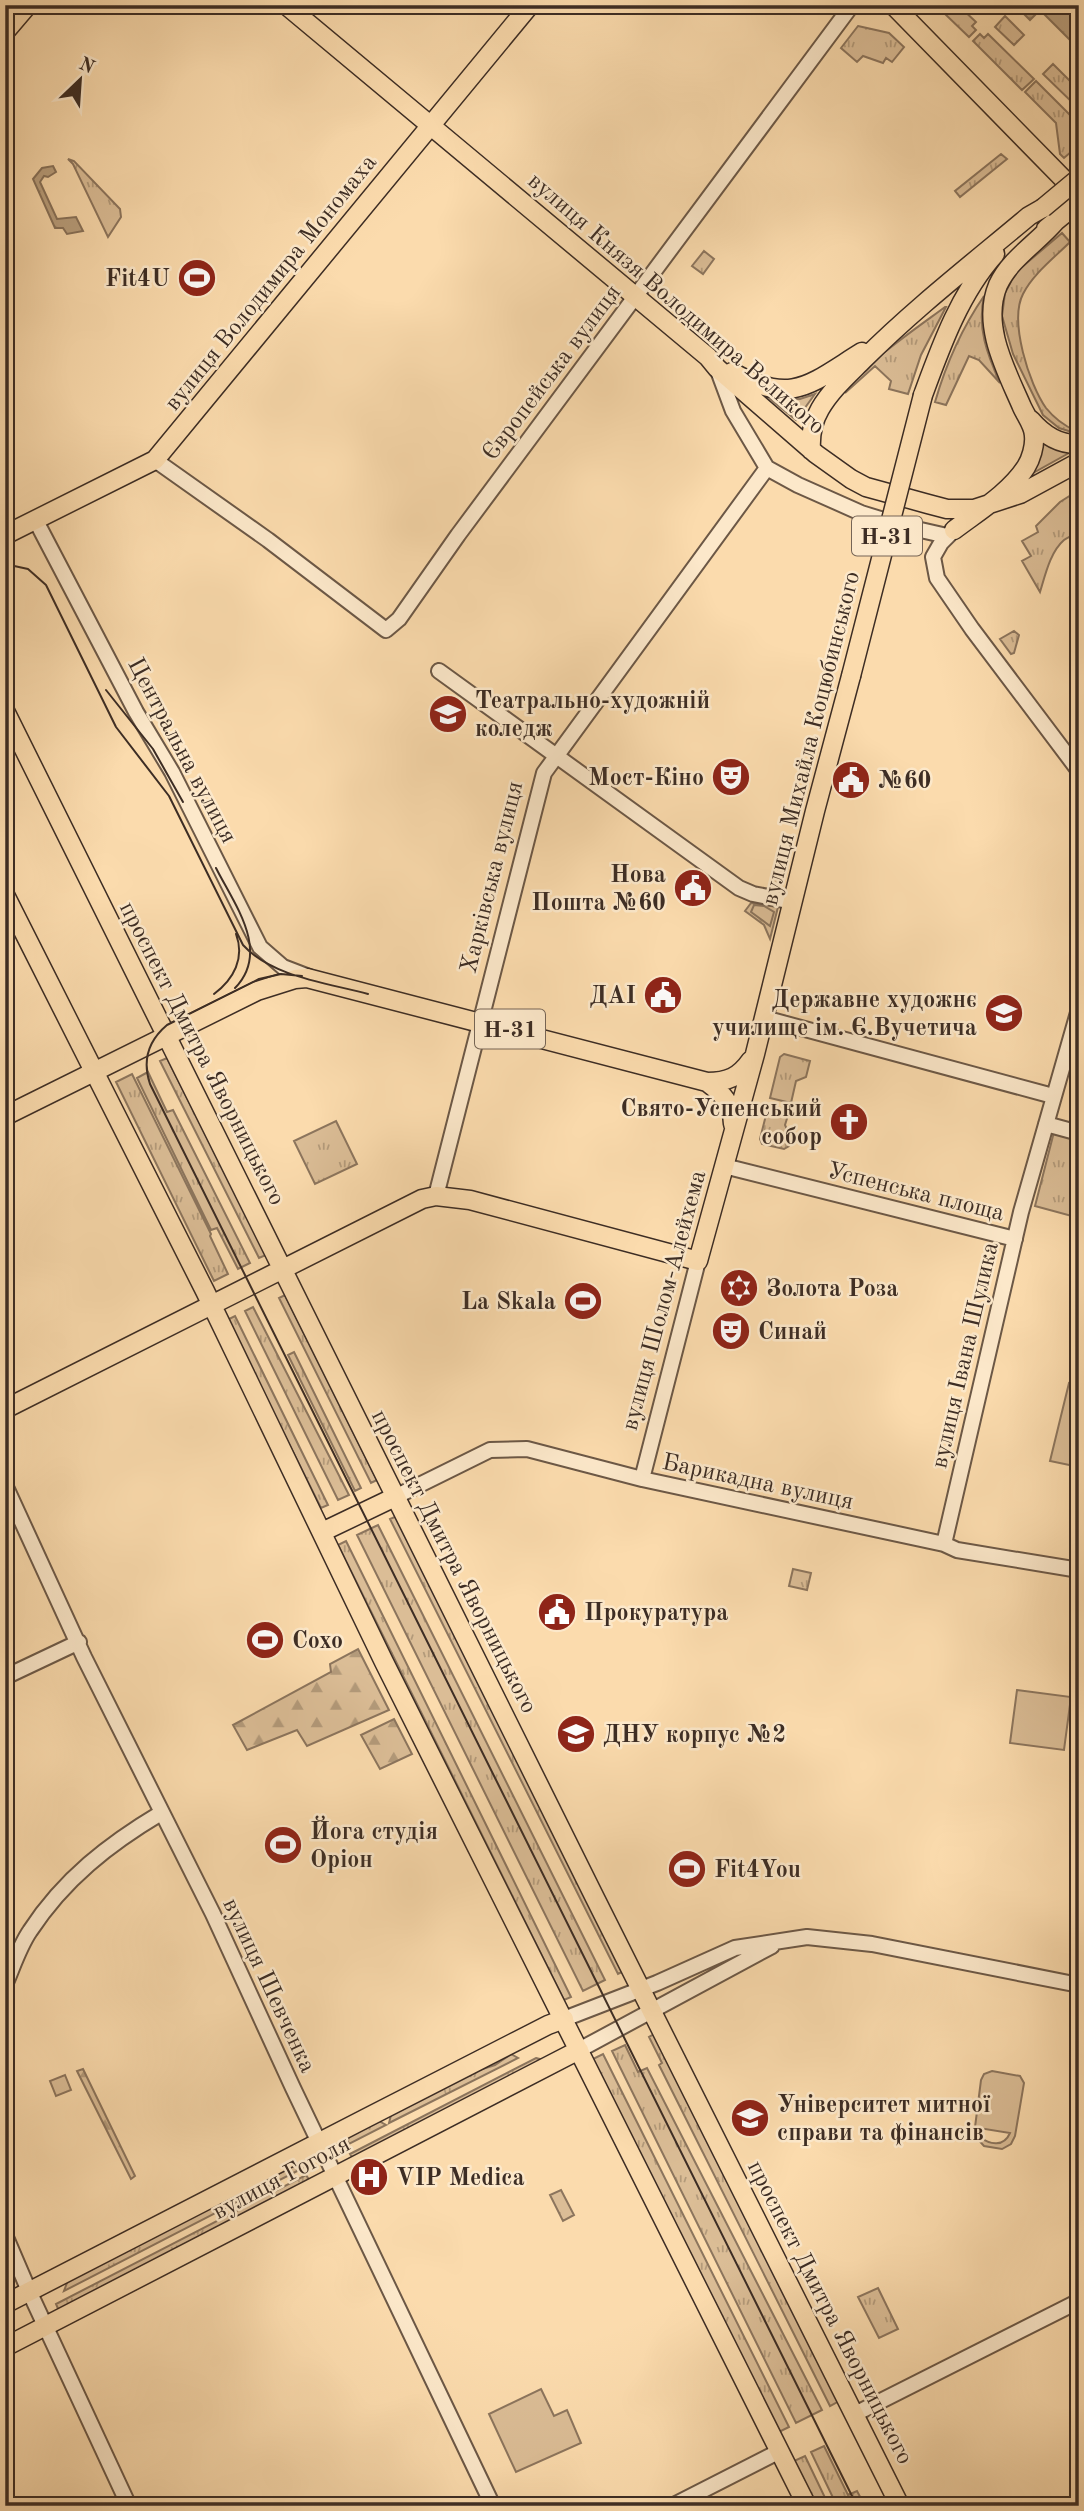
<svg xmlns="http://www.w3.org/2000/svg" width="1084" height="2511" font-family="'Old Standard TT',serif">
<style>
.grass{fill:url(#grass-tufts);stroke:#8c755d;stroke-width:2}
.forest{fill:url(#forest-firs);stroke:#8c755d;stroke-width:2}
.pitch{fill:#dbbd96;stroke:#8c755d;stroke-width:2;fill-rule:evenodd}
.water{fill:url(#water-ripples);stroke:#88725a;stroke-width:2}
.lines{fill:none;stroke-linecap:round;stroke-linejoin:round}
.minor-casing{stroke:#6c5846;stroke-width:18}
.major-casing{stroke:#3d2d24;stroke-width:21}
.minor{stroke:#fce8ca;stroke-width:14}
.major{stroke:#fbdbad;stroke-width:18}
.tram{stroke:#3d2d24;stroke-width:2}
.major-bridge-casing{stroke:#3d2d24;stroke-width:21;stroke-linecap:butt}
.major-bridge{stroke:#fbdbad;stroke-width:18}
.labels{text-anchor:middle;stroke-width:5;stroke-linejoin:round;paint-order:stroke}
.shield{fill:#fce8ca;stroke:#766556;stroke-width:2}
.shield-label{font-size:23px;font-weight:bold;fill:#3d2d24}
.poi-label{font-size:24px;font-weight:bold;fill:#3d2d24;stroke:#fce8ca;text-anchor:start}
.street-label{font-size:24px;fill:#3d2d24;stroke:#fce8ca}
</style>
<defs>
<pattern id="grass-tufts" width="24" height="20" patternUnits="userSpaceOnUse" patternTransform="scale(1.75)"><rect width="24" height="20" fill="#dbbd96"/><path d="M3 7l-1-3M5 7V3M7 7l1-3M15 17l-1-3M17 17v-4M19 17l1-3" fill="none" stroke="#b39a7a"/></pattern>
<pattern id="forest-firs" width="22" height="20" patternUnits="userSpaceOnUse" patternTransform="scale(1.75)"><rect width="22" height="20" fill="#dbbd96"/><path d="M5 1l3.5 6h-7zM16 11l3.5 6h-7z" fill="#b39a7a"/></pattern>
<pattern id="water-ripples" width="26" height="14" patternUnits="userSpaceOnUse" patternTransform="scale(1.75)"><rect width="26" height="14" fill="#baa07e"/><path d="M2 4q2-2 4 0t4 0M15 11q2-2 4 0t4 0" fill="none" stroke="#988367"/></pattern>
</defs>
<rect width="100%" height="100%" fill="#fbdbad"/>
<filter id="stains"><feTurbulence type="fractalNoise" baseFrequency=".00286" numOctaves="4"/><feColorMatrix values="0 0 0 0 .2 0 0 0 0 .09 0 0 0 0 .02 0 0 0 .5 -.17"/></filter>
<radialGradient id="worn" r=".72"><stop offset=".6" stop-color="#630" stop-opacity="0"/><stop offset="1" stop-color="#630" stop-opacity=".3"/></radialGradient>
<!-- grass -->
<path class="grass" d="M 952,7 L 957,10 L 960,7 L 976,22 L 972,26 L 976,30 L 969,37 L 945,14 Z
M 1005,16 L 1024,35 L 1014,45 L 995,27 Z
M 858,26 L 889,33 L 904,47 L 892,62 L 886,58 L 883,63 L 863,56 L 857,62 L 841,48 Z
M 980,34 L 984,38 L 988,34 L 1034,79 L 1022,90 L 973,41 Z
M 1053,64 L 1079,90 L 1079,109 L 1043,74 Z
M 1036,81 L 1079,124 L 1079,145 L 1064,158 L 1060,154 L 1056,123 L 1025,92 Z
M 1001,154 L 1007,159 L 960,197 L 955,191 Z
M 68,159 L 74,161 L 120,209 L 121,217 L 108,237 L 73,164 Z
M 1062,233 L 1070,242 C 1054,258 1033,274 1023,294 C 1009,321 1029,384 1046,408 C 1054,418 1065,426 1076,431 L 1075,433 L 1059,428 L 1043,415 L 1013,354 L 1002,316 L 1005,293 L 1016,272 Z
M 704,251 L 714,259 L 703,274 L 692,266 Z
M 984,296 C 977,328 987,354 1000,383 L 979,360 L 969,356 L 946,405 L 935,402 C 946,364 962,328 984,296 Z
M 945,307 L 946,307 L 921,355 L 908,394 L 889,389 L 891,381 L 875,366 L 845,393 C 856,369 921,325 945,307 Z
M 815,394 L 796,420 L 769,398 L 800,399 Z
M 1040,433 L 1078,448 L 1033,473 L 1037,463 Z
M 1079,490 L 1079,531 C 1074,535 1068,537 1064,540 C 1050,552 1045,576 1040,592 L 1022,561 L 1031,556 L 1022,541 L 1038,532 L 1036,526 L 1060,502 Z
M 1014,631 L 1019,635 L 1014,653 L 1011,654 L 1000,639 Z
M 786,862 L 788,863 L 784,877 L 778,885 L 772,886 L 771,877 Z
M 751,903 L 778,907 L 770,939 L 764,925 L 745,911 Z
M 784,1054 L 810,1061 L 806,1077 L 796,1081 L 791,1103 L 770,1098 L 780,1057 Z
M 167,1058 L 266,1255 L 259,1258 L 160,1061 Z
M 148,1072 L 167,1112 L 173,1110 L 250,1263 L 238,1269 L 217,1228 L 211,1230 L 137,1078 Z
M 132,1074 L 211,1234 L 210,1236 L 228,1274 L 214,1281 L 116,1082 Z
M 768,1107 L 789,1112 L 785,1125 L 788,1132 L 792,1133 L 789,1146 L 784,1149 L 762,1144 L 760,1139 Z
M 336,1121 L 357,1164 L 315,1184 L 294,1141 Z
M 1054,1132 L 1079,1139 L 1079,1218 L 1035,1206 Z
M 285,1295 L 377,1480 L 371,1483 L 279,1298 Z
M 253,1307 L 349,1495 L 338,1500 L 245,1311 Z
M 235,1316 L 328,1505 L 321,1508 L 227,1320 Z
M 294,1352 L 361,1488 L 355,1491 L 288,1355 Z
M 397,1516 L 624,1971 L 618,1974 L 390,1519 Z
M 378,1525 L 605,1980 L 583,1991 L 357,1535 Z
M 346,1541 L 571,1997 L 564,2000 L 338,1545 Z
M 793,1569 L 811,1573 L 807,1590 L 789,1586 Z
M 656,2033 L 839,2401 L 830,2406 L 659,2065 L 662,2063 L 649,2037 Z
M 625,2045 L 638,2072 L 647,2068 L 822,2410 L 796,2423 L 612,2051 Z
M 511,2054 L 518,2058 L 389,2123 L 391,2115 L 394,2113 L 476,2071 L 495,2065 Z
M 603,2054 L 789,2427 L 779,2432 L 593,2059 Z
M 536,2058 L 544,2060 L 353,2159 L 350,2154 Z
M 379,2121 L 386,2125 L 347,2145 L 349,2136 Z
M 300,2163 L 303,2168 L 64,2291 L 68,2280 Z
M 306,2175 L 310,2181 L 59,2311 L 56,2304 Z
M 561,2190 L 574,2215 L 563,2221 L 550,2195 Z
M 878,2288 L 898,2329 L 879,2338 L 858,2297 Z
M 824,2446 L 848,2495 L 857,2491 L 865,2506 L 837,2506 L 811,2452 Z
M 805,2456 L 829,2506 L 816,2506 L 794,2461 Z"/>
<!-- forest -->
<path class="forest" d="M 754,905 L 764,906 L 774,912 L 770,926 L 751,912 Z
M 358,1649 L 389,1710 L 307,1746 L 297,1730 L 247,1750 L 233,1725 L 331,1672 L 330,1664 Z
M 394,1719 L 412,1754 L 380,1769 L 361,1735 Z
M 83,2069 L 135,2176 L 131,2179 L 77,2071 Z"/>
<!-- pitch -->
<path class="pitch" d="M 1069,1383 L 1079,1386 L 1077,1410 L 1079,1411 L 1079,1467 L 1050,1461 Z
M 1017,1690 L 1071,1697 L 1064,1750 L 1010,1743 Z
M 992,2071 L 1020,2076 L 1024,2083 L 1015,2136 L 1011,2144 L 1002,2149 L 984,2146 L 974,2135 L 981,2080 L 984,2074 ZM 978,2129 L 979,2128 L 1010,2133 C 1004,2147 990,2145 980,2137 Z
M 65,2075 L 71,2090 L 56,2096 L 50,2081 Z
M 541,2389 L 554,2416 L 567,2410 L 581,2443 L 516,2472 L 489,2414 Z"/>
<!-- water -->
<path class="water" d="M 1015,5 L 1079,5 L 1079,49 L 1040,10 L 1030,20 Z
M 53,166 L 56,172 L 48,177 L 44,176 L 40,182 L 57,219 L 76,217 L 83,231 L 67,234 L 63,228 L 55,228 L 33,179 L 42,168 Z"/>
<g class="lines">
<!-- minor casing -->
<g class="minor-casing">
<path id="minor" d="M 717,368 L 733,411 L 767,468 L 798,485 L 861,513 L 903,526 L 947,536
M 155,460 L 268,540 L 386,630 L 399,619 L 458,535 L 852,5
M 35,519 L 136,712 L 172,772 L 260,947 L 283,967 L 309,977
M 952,532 L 941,543 L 933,557 L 937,578 L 972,629 L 1079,771
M 439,671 L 739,888 L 753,894 L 793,902
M 764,1018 L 1053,1096
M 1046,1124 L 1079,1133
M 724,1166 L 1015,1239
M 436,1196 L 544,773 L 767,468
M 642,1479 L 698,1261
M 5,1485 L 84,1657 L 213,1914 L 293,2088 L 493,2506
M 395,1497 L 490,1450 L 527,1449 L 642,1479 L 944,1544 L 957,1550 L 1079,1570
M 944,1544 L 1021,1212 L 1079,1009
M 5,1677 L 79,1642
M 5,1985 C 13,1967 19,1947 30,1931 C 64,1879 109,1844 161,1813
M 564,2019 L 657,1983 L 735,1948 L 807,1937 L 872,1944 L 1079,1985
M 579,2050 L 772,1946
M 5,2235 L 29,2291 L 129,2506
M 855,2414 L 1079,2301
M 672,2506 L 780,2451"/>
</g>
<!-- major casing -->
<g class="major-casing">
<path id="major" d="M 286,5 L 708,357 L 717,368 L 816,454 L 851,479 L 866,487 L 928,504 L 947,509 L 974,509 L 1020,494 L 1079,462
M 893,5 L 1079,195
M 5,32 L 28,5
M 1046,229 L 1079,202
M 732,372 C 792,406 810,384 862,352
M 923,395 C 941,346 960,293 995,254
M 1031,420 C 1043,434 1059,445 1079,444
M 811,450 C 810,435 813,421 820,409 C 831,390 848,375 863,360 C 915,308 973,263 1029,216 L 1043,208
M 954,530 C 979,511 1009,493 1026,467 C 1031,459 1035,446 1034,436 C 1034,426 1026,416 1022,407 C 1006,370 981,325 998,285 C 1010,259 1037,243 1055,222
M 5,535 L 155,460 L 530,5
M 5,711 L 595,1898 L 900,2506
M 5,895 L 205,1291 L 384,1662 L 807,2506
M 707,1082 C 723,1094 732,1103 733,1124
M 5,1116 L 257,991 L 295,979 L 307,978 L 707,1082 C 728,1082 739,1077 751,1060
M 5,1409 L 422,1199 L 436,1196 L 470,1200 L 698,1261 L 755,1054 L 815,811 L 851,676
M 322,1532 L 395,1497
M 5,2304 C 185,2210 367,2118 548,2025 L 564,2019
M 5,2347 L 579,2050"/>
</g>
<!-- minor -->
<use href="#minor" class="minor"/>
<!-- major -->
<use href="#major" class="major"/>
<!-- tram -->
<path class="tram" d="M 5,564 L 28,569 L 46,585 L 116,727 L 169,796 L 243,945 C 272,977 328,983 368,994
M 106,690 L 153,749 L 183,802
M 216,868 C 234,904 271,951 235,988
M 302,976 L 281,974 L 259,979 L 167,1025 C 148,1041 142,1060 150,1084 L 857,2506
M 214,994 C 234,979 245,958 236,934"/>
<!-- major-bridge casing -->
<g class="major-bridge-casing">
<path id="major-bridge" d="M 1043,208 L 1079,178
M 851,676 L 923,395"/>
</g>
<!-- major-bridge -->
<use href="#major-bridge" class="major-bridge"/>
</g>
<!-- icons -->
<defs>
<g id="stadium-disc" transform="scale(2.0125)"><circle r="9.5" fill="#8f2418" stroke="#fce8ca"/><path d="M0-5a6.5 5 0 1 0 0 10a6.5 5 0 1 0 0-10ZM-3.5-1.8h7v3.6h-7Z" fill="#fff"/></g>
<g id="university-disc" transform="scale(2.0125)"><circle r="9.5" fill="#8f2418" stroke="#fce8ca"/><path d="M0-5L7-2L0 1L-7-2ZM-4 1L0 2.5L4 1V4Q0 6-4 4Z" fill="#fff"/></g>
<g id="theatre-disc" transform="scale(2.0125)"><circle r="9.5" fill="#8f2418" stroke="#fce8ca"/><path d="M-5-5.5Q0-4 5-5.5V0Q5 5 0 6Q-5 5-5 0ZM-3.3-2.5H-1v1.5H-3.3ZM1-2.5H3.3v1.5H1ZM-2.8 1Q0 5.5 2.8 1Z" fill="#fff"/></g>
<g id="civic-disc" transform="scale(2.0125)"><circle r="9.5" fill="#8f2418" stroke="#fce8ca"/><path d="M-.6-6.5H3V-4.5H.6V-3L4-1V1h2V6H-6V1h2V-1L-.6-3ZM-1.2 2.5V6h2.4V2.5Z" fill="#fff"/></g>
<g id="church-disc" transform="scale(2.0125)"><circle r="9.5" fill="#8f2418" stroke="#fce8ca"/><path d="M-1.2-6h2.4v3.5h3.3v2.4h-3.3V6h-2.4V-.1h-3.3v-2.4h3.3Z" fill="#fff"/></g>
<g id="synagogue-disc" transform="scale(2.0125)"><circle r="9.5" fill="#8f2418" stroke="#fce8ca"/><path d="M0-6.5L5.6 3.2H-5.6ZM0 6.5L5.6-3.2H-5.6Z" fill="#fff"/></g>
<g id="hospital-disc" transform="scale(2.0125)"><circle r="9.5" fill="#8f2418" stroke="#fce8ca"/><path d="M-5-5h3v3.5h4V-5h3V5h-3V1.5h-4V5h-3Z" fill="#fff"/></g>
</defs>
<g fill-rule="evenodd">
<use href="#stadium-disc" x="197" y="278"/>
<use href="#university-disc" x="448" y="714"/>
<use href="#theatre-disc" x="731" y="777"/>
<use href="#civic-disc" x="851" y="780"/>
<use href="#civic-disc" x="693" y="888"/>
<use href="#civic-disc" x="663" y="995"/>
<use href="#university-disc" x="1004" y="1013"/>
<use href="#church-disc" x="849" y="1122"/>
<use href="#synagogue-disc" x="739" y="1288"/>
<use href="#stadium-disc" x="583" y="1301"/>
<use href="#theatre-disc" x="731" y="1331"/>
<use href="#civic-disc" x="557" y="1612"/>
<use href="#stadium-disc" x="265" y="1640"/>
<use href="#university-disc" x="576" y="1734"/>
<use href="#stadium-disc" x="283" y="1845"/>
<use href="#stadium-disc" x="687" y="1869"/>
<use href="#university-disc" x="750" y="2118"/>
<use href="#hospital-disc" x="369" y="2177"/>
</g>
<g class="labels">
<!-- shield labels -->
<g class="shield">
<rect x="852" y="516.5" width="70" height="39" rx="5"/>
<rect x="475" y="1009.5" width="70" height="39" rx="5"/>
</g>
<g class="shield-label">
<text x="887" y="544">Н-31</text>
<text x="510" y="1037">Н-31</text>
</g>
<!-- poi labels -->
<g class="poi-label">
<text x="170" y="286" text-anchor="end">Fit4U</text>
<text x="475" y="708">Театрально-художній<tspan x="475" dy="28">коледж</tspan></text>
<text x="704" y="785" text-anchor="end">Мост-Кіно</text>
<text x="878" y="788">№60</text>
<text x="666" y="882" text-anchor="end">Нова<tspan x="666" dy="28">Пошта №60</tspan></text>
<text x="636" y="1003" text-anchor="end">ДАІ</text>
<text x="977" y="1007" text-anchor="end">Державне художнє<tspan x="977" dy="28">училище ім. Є.Вучетича</tspan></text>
<text x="822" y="1116" text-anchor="end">Свято-Успенський<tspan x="822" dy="28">собор</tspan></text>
<text x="766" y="1296">Золота Роза</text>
<text x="556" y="1309" text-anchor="end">La Skala</text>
<text x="758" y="1339">Синай</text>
<text x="584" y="1620">Прокуратура</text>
<text x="292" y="1648">Сохо</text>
<text x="603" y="1742">ДНУ корпус №2</text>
<text x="310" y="1839">Йога студія<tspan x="310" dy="28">Оріон</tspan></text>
<text x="714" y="1877">Fit4You</text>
<text x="777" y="2112">Університет митної<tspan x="777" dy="28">справи та фінансів</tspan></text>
<text x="396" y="2185">VIP Medica</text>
</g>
<!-- street labels -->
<g class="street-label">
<text transform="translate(270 282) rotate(-51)" y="8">вулиця Володимира Мономаха</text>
<text transform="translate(677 303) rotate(41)" y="8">вулиця Князя Володимира Великого</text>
<text transform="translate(551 372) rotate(-53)" y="8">Європейська вулиця</text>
<text transform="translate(810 738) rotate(-76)" y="8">вулиця Михайла Коцюбинського</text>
<text transform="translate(183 750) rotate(62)" y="8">Центральна вулиця</text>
<text transform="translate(491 877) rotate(-76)" y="8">Харківська вулиця</text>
<text transform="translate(203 1053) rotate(63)" y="8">проспект Дмитра Яворницького</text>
<text transform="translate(916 1191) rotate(14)" y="8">Успенська площа</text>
<text transform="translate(663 1300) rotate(-75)" y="8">вулиця Шолом-Алейхема</text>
<text transform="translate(964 1355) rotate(-77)" y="8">вулиця Івана Шулика</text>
<text transform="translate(758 1481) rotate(12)" y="8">Барикадна вулиця</text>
<text transform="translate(455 1561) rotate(63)" y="8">проспект Дмитра Яворницького</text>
<text transform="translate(270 1985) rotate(65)" y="8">вулиця Шевченка</text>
<text transform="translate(281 2177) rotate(-28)" y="8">вулиця Гоголя</text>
<text transform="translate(831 2312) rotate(63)" y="8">проспект Дмитра Яворницького</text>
</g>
</g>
<!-- margin -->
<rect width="1084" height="2511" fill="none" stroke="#fbdbad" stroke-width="28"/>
<rect x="7" y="7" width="1070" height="2497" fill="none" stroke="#3d2d24" stroke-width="3.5"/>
<rect x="14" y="14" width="1056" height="2483" fill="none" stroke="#3d2d24" stroke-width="2"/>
<!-- north arrow -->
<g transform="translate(80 80) rotate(25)" stroke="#fce8ca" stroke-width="5" paint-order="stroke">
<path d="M0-5L12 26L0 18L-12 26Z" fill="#3d2d24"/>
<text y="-10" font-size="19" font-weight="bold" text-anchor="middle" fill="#3d2d24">N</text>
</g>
<rect width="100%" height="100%" filter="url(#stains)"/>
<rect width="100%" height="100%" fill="url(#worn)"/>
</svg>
